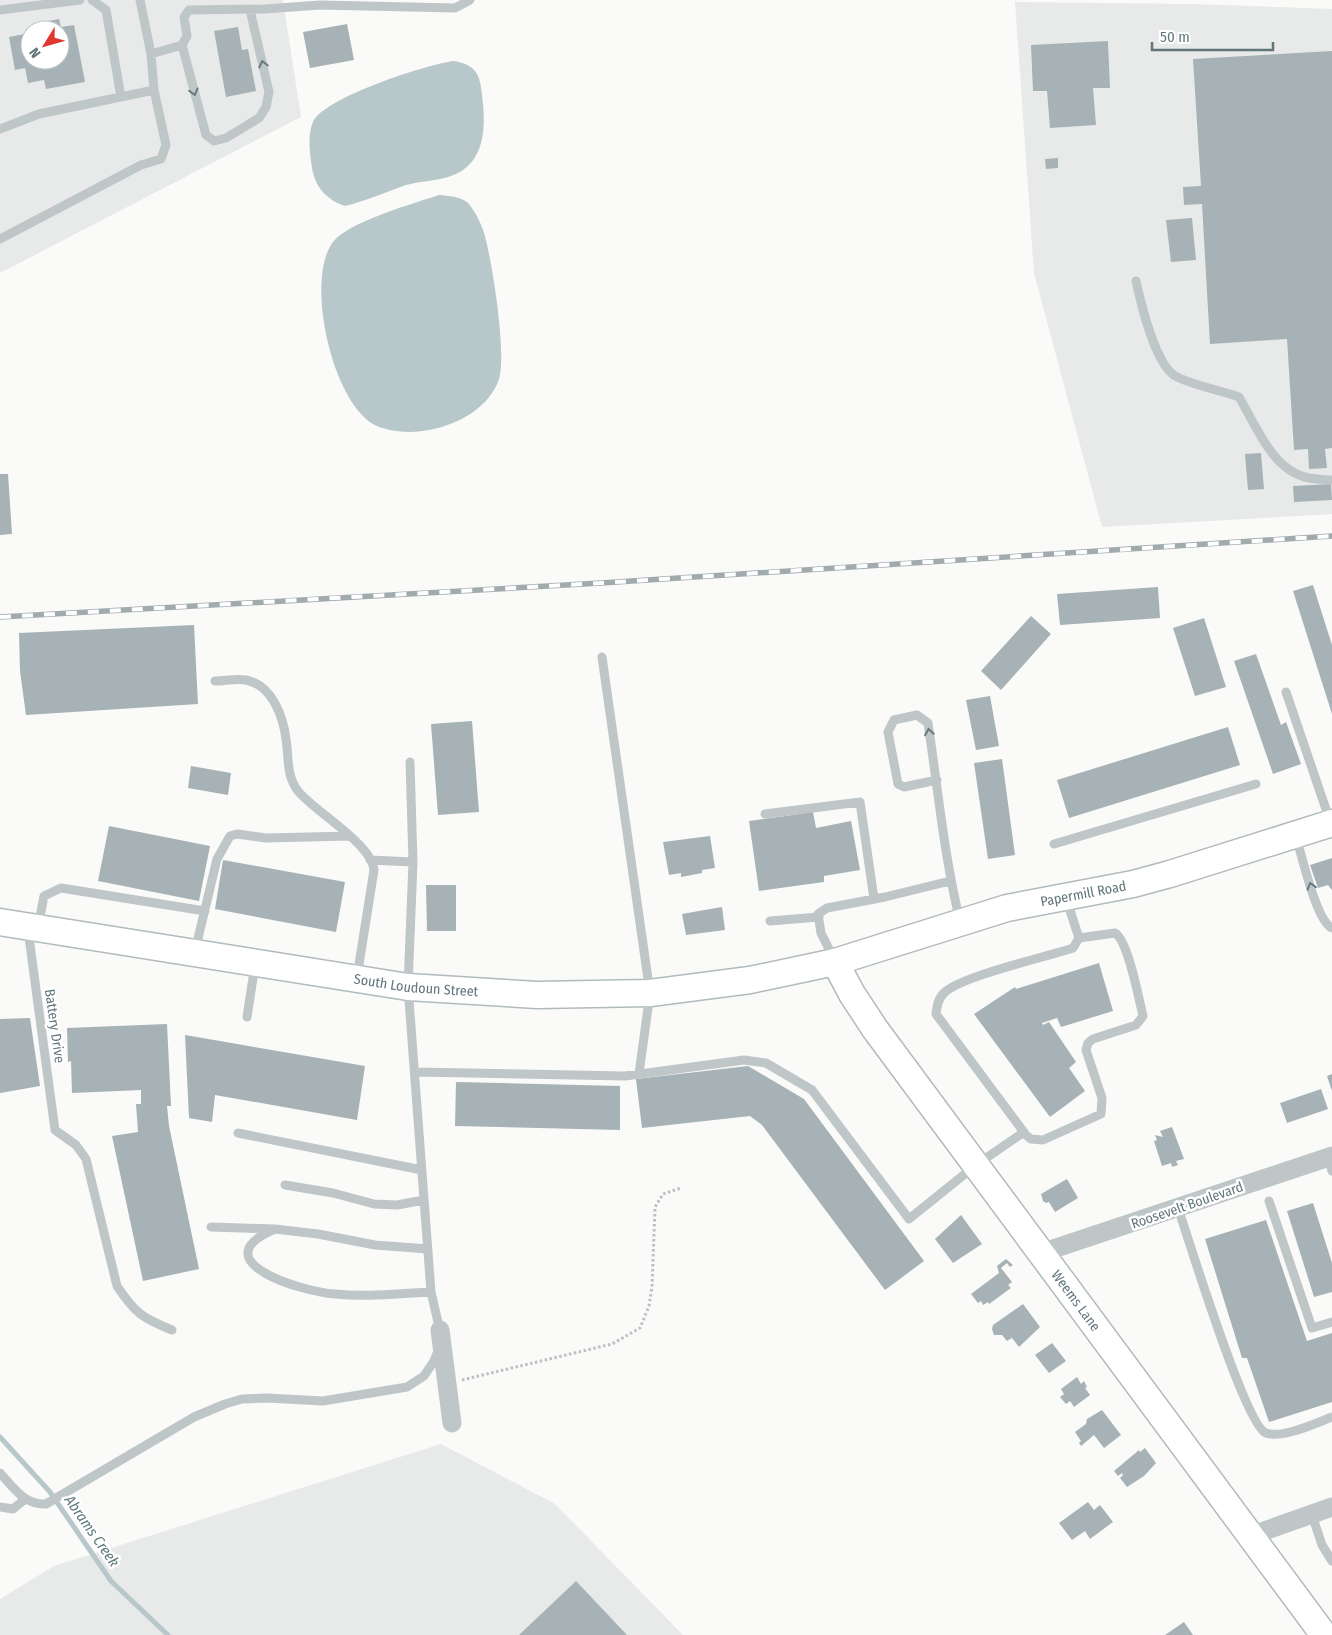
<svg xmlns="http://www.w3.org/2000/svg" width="1332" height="1635" font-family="'Fira Sans Condensed',sans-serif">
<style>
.built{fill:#e8eae9;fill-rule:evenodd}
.water{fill:#b8c7c9}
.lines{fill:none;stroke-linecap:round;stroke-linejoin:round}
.stream{stroke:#b8c7c9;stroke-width:5}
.building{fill:#a6b2b5}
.secondary-casing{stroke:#b1babd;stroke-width:29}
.path{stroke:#bcc0c2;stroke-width:3;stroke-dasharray:2.5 2.5;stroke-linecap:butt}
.lane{stroke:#bfc6c8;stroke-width:9}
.street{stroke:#bfc6c8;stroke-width:19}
.secondary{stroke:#fff;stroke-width:26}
.rail-casing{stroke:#a1abae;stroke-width:5.5}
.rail{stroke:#fff;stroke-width:4;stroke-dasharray:11;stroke-linecap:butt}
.oneway{stroke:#667a80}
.labels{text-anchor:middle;stroke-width:5;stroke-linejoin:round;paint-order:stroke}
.street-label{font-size:14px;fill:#61767c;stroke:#fff}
.water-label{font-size:15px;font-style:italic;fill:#60797c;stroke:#fff}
</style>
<rect width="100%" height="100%" fill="#fafaf8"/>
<!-- built -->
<path class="built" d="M 0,0 L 283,0 L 301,117 L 0,273 ZM 30,30 L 60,30 L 60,60 L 30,60 Z
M 1015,2 L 1191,4 L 1332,9 L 1332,514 L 1102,527 L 1034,273 Z
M 441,1444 L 555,1504 L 683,1635 L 0,1635 L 0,1599 L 54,1566 Z"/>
<!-- water -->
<path class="water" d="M 454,61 C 476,65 480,74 482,95 C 486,126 486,164 451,176 C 437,181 421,181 406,185 C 386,192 366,201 345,206 C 327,200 315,187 312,168 C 310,154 307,136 313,122 C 323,98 427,64 454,61 Z
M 439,195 C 449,196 460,196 468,203 C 475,211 481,223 484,233 C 492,259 507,355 499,379 C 485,422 417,443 377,426 C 333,407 304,280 333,242 C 348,222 415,203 439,195 Z"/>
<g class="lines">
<!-- stream -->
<path class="stream" d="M 0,1437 L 50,1492 L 111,1581 L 168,1635"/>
</g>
<!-- building -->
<path class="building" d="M 59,19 L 61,27 L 74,25 L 85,82 L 46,89 L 44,80 L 28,83 L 25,68 L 15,70 L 9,37 L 30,33 L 30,60 L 60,60 L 60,30 L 49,30 L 48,21 Z
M 347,24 L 354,60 L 310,68 L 303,32 Z
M 238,27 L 242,50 L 248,49 L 256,91 L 226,97 L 214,31 Z
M 1108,41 L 1110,88 L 1093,88 L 1096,125 L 1050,128 L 1047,91 L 1033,91 L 1031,45 Z
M 1332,51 L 1332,448 L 1325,449 L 1327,468 L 1309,469 L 1308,449 L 1294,450 L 1287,339 L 1210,344 L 1202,204 L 1184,205 L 1183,187 L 1201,186 L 1193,59 Z
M 1058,158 L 1058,168 L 1046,169 L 1045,159 Z
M 1192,218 L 1196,260 L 1171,262 L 1166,220 Z
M 1261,453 L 1264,489 L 1248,490 L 1245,454 Z
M 0,474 L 8,474 L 12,534 L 0,535 Z
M 1331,484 L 1332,500 L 1294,502 L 1293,486 Z
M 1313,585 L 1332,645 L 1332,714 L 1293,591 Z
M 1158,587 L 1160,618 L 1060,625 L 1057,594 Z
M 1031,616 L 1051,634 L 1001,690 L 981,671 Z
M 1204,618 L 1226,687 L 1195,696 L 1173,628 Z
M 194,625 L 198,704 L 26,715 L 20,671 L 19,633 Z
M 1256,654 L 1281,725 L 1286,722 L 1301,764 L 1273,774 L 1234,661 Z
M 990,696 L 999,746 L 976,750 L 966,700 Z
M 472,721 L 479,812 L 438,815 L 431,724 Z
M 1228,727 L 1240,765 L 1069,818 L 1057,780 Z
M 1002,759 L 1015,855 L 988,859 L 974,763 Z
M 191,766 L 231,773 L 228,795 L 188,788 Z
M 813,812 L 816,828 L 851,821 L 860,870 L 824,876 L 824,882 L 759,891 L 749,821 Z
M 109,826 L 210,846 L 199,901 L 98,881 Z
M 710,836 L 715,868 L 702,870 L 702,873 L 681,877 L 681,873 L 669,875 L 663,842 Z
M 1332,858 L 1332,890 L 1328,885 L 1318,888 L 1310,865 Z
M 223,860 L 345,882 L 336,932 L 215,909 Z
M 426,885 L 456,885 L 456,931 L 427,931 Z
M 722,907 L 725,930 L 686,935 L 682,914 Z
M 1099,963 L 1113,1011 L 1061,1027 L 1057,1018 L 1042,1023 L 1043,1025 L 1049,1022 L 1076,1062 L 1069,1068 L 1085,1091 L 1050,1117 L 974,1014 L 1015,987 L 1016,989 Z
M 30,1018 L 40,1086 L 0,1093 L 0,1019 Z
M 167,1024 L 171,1106 L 167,1106 L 169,1126 L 199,1269 L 143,1281 L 112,1136 L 138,1132 L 136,1104 L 141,1104 L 141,1090 L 72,1093 L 71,1061 L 68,1062 L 67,1028 Z
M 185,1035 L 365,1066 L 357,1120 L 215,1095 L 212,1122 L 189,1118 Z
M 748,1066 L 804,1099 L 924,1261 L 885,1290 L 762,1125 L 750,1116 L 642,1128 L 636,1079 Z
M 1332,1074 L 1332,1091 L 1327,1076 Z
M 456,1082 L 620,1086 L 620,1130 L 455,1126 Z
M 1321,1089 L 1328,1109 L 1287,1123 L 1280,1103 Z
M 1172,1127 L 1184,1159 L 1176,1161 L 1178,1165 L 1172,1167 L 1171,1163 L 1162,1166 L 1154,1141 L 1157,1140 L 1155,1135 L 1163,1137 L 1160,1131 Z
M 1067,1179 L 1078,1198 L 1055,1212 L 1049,1202 L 1046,1203 L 1043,1201 L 1041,1194 Z
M 1313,1203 L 1332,1263 L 1332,1292 L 1314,1297 L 1287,1211 Z
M 961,1215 L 982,1244 L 953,1263 L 935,1239 Z
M 1266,1220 L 1307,1341 L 1332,1333 L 1332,1402 L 1269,1422 L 1247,1358 L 1242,1358 L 1205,1239 Z
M 1006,1259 L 1013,1265 L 1010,1267 L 1007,1263 L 1001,1268 L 1012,1282 L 1008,1285 L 1011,1288 L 989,1304 L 988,1302 L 983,1305 L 981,1301 L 978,1303 L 971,1294 L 999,1273 L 997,1266 Z
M 1023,1304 L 1040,1327 L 1019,1347 L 1012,1338 L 1007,1341 L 1002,1335 L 994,1335 L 992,1329 L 993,1325 Z
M 1052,1343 L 1066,1361 L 1049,1373 L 1035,1355 Z
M 1077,1377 L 1081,1384 L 1084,1381 L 1087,1387 L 1085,1388 L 1090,1395 L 1074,1407 L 1070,1401 L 1066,1404 L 1060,1397 L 1064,1394 L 1061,1389 Z
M 1102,1410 L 1121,1435 L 1104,1448 L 1094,1435 L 1081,1446 L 1079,1443 L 1081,1441 L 1075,1432 L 1086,1424 L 1087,1419 Z
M 1145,1448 L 1156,1463 L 1144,1476 L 1127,1487 L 1120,1478 L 1123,1475 L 1122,1473 L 1118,1476 L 1114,1471 L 1139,1450 L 1140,1452 Z
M 1088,1502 L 1094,1510 L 1100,1505 L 1113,1522 L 1090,1539 L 1085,1531 L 1072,1540 L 1059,1523 Z
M 576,1581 L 627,1635 L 519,1635 Z
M 1184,1622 L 1193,1635 L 1165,1635 Z"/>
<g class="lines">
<!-- secondary casing -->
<g class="secondary-casing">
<g id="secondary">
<path id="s1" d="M 0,922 L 408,987 L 537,995 L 650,993 L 750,980 L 835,962 L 1007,908 L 1133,884 L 1170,874 L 1332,823"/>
<path id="s2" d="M 835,962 L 852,994 L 875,1029 L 1324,1635"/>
</g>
</g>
<!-- path -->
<path class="path" d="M 462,1380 L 612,1344 L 640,1328 L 649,1306 L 652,1287 L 655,1207 L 663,1194 L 681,1188"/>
<!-- lane -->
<path class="lane" d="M 92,0 L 106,10 L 121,97
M 0,10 L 80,0
M 182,45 L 206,135 L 214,141 L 226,138 L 259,118 L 266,107 L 269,92 L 250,10
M 151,54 L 182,45 L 187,36 L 184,17 L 189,10 L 265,9 L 320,5 L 455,8 L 470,0
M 0,129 L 39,114 L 154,90
M 0,239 L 141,165 L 161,159 L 166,145 L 154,90 L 151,54 L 140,0
M 1136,281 C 1141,304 1156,367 1177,377 C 1196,386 1219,390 1239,397 C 1256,425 1272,471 1309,478 C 1316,479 1324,480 1332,480
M 602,657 L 650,993 L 639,1074
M 215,681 C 225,681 236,678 246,680 C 272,685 283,716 286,739 C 289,757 286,776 298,791 C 315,812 372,844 374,870 L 357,977
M 1286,692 L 1330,821
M 410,762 L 413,862 L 408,987 L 431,1292 L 440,1331
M 937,780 L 904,787 L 898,784 L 888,732 L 894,720 L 917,715 L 928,723 C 938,789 944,856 960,921
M 765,814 L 860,802 L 874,899
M 1296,837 C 1302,855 1316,921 1332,928
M 1054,844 L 1256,784
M 370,860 L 413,862
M 1066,898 L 1079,938 L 1073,948 C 1046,957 962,976 945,992 C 938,998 937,1006 936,1014 L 1026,1135 L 1031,1139 L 1043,1140 L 1101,1114 L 1102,1098 L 1086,1050 L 1088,1043 L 1093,1039 L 1136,1025 L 1143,1016 C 1139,1000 1128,940 1115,933 L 1079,938
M 770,921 L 819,917
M 38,927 L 44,896 L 61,888 L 205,911
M 28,930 L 55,1130 L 76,1145 L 86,1159 L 117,1286 C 135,1313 142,1318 172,1330
M 195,951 L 217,859 L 230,836 L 237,834 L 266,838 L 350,836
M 834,959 L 821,933 L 818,914 L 827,908 L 885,897 L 950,881
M 247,1017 L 255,965
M 415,1072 L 625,1076 L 744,1060 L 766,1063 L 812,1090 L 909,1219 L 976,1165 L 1024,1132
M 238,1133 L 422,1170
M 1328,1157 L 1332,1171
M 285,1185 L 333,1193 L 374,1204 L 397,1205 L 424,1200
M 1269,1201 L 1312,1328 L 1332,1322
M 1178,1208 C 1189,1240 1245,1425 1266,1433 C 1282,1439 1316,1423 1332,1417
M 211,1227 L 275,1229 L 318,1234 L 375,1245 L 428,1249
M 275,1229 C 199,1261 303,1292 335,1294 C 366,1297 399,1294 431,1292
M 0,1473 C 14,1488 24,1505 46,1504 L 194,1417 L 225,1404 L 242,1399 L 267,1398 L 323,1401 L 407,1387 L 424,1376 L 434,1361 L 438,1351
M 0,1507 L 13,1509 L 24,1500
M 1312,1515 L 1322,1545 L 1332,1561"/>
<!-- street -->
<path class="street" d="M 1041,1253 L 1332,1156
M 440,1330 L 452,1423
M 1250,1536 L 1332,1507"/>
<!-- secondary -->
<use href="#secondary" class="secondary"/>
<!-- rail casing -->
<g class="rail-casing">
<path id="rail" d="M 0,617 L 601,583 L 1332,536"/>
</g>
<!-- rail -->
<use href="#rail" class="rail"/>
</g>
<!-- one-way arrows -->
<defs><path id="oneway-chevron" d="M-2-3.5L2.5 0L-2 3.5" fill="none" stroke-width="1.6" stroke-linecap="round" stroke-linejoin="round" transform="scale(1.25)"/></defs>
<g class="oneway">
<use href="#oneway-chevron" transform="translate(263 64) rotate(-103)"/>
<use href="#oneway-chevron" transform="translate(194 92) rotate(75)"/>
<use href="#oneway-chevron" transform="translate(929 732) rotate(-99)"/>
<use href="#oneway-chevron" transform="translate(1311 886) rotate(-107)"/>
</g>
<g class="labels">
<!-- street labels -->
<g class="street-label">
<text dy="5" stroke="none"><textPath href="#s1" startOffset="1101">Papermill Road</textPath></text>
<text dy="5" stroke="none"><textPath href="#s1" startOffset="421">South Loudoun Street</textPath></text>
<text transform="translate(55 1026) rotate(82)" y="5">Battery Drive</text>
<text transform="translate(1187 1205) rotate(-19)" y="5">Roosevelt Boulevard</text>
<text dy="5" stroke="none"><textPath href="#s2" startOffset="416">Weems Lane</textPath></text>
</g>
<!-- water labels -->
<g class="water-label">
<text transform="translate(92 1531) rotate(55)" y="5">Abrams Creek</text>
</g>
</g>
<!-- north arrow -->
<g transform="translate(45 45) rotate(233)"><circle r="24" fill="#ffffff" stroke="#c0c8cb"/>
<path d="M0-4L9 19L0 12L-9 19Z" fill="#e03831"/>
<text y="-8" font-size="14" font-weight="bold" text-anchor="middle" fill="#61767c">N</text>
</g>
<!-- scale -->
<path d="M1152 42v8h121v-8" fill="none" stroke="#61767c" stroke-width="2.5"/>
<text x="1160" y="42" font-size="15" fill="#61767c" stroke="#ffffff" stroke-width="4" paint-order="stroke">50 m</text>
</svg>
